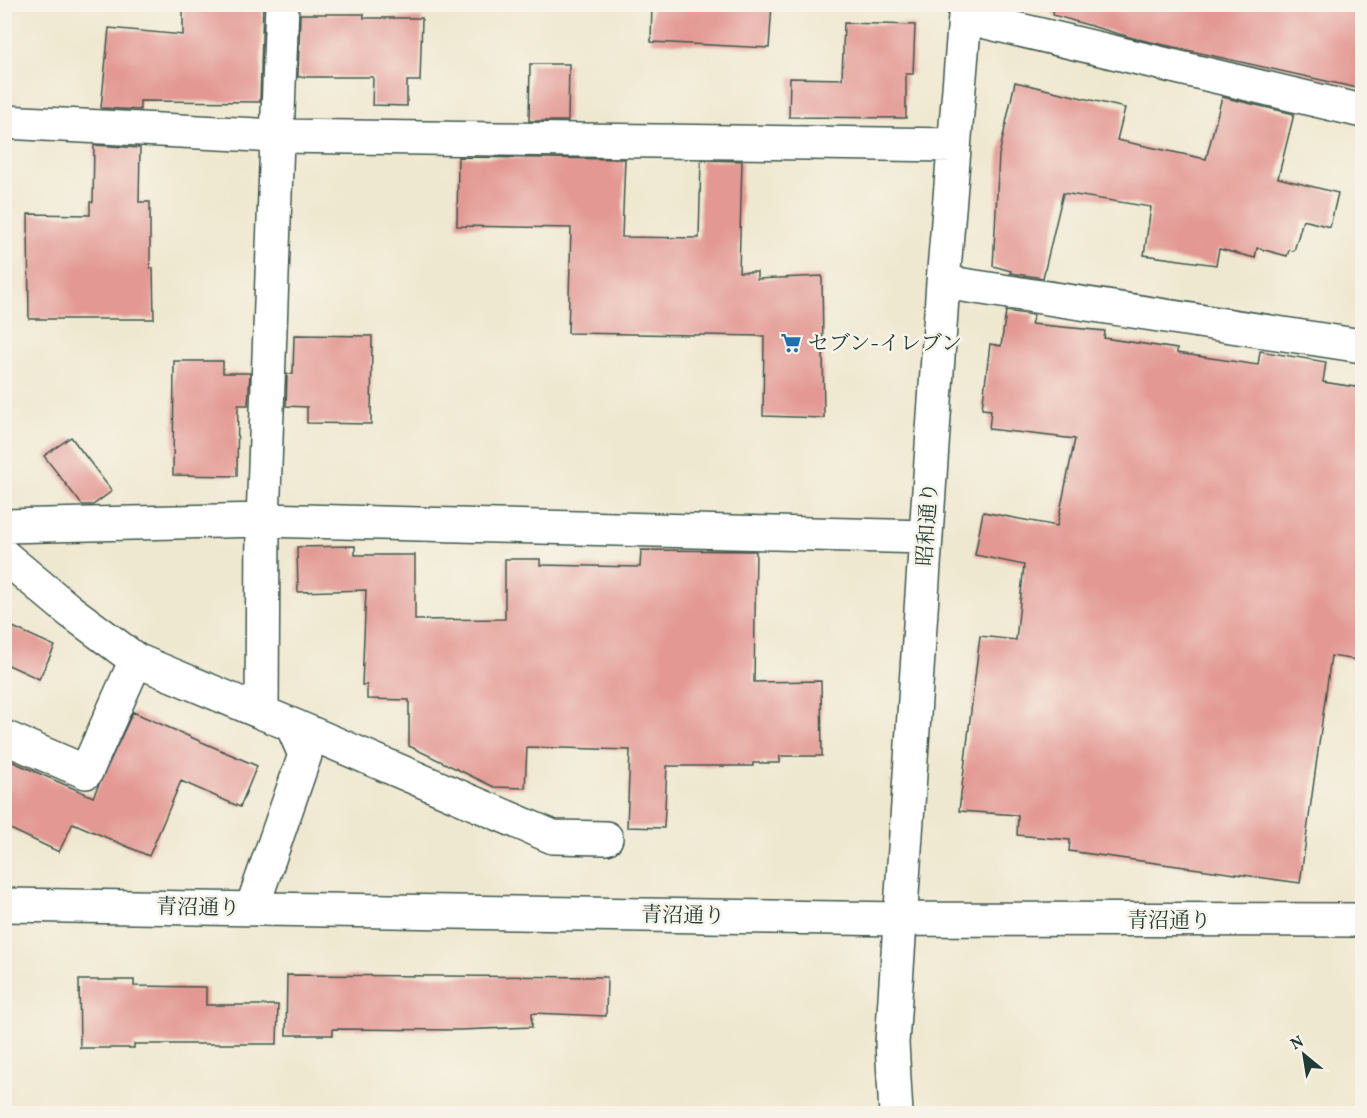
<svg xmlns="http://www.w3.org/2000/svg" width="1367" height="1118" font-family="Vollkorn,'Noto Serif JP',serif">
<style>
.building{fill:#e39893}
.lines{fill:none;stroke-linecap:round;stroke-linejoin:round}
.minor-casing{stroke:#3e574b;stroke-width:36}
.minor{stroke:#fff;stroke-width:33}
.labels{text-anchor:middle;stroke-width:5;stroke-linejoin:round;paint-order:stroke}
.poi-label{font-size:21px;fill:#1f3d34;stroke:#f7f3e8;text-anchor:start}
.street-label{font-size:21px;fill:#1f3d34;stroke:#f7f3e8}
</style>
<rect width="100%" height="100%" fill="#f7f3e8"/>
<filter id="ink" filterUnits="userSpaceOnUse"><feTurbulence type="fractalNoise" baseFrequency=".0167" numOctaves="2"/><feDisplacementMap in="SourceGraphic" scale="12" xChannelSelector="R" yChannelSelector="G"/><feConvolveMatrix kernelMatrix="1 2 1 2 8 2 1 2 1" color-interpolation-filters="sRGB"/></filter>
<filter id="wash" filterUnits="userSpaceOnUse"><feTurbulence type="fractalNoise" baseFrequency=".008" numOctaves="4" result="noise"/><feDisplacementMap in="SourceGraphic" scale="24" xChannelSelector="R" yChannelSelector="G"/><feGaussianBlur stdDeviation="1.35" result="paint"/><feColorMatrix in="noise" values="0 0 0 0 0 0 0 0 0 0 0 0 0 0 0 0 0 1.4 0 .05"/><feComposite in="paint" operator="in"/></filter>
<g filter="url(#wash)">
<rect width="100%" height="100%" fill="#efe8d0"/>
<g id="blocks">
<!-- building -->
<path class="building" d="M 183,4 L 263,4 L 260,102 L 140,101 L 140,110 L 101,108 L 109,28 L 183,35 Z
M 652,4 L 772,4 L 769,48 L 651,42 Z
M 1054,4 L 1362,4 L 1362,89 L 1133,38 L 1053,15 Z
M 300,14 L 364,14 L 364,18 L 422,18 L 420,81 L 407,81 L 407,106 L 372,105 L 373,77 L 298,77 Z
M 844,23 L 915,25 L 913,74 L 906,74 L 906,118 L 789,117 L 790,78 L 842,79 Z
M 530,64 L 569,64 L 568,121 L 529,121 Z
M 1015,82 L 1125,108 L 1117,140 L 1206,159 L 1222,97 L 1294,114 L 1278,178 L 1338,193 L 1330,227 L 1303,220 L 1294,251 L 1289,250 L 1287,256 L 1257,248 L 1255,258 L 1219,249 L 1216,265 L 1144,255 L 1151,207 L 1063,193 L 1043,278 L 1010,273 L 1011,271 L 993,266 L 999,155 Z
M 94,145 L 140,148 L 139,202 L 150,202 L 150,268 L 153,268 L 154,319 L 29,319 L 28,214 L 90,215 L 90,202 L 93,202 Z
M 458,157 L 625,159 L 622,237 L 699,238 L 701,160 L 742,161 L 739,272 L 757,272 L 757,279 L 822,276 L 824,418 L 763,416 L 764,336 L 568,333 L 571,228 L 457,226 Z
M 1006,311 L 1034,315 L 1031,324 L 1105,331 L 1104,338 L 1177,349 L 1177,353 L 1258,365 L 1260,351 L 1326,362 L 1323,382 L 1362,388 L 1362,618 L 1356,660 L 1331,656 L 1300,883 L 1069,851 L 1070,840 L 1017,835 L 1018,815 L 959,811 L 980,636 L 1016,640 L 1024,565 L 975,555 L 983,512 L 1057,526 L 1075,439 L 989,429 L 991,410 L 982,409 L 990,344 L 1001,346 Z
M 294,335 L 372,336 L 371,424 L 307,423 L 307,407 L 286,406 L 287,374 L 293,374 Z
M 174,361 L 223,361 L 223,373 L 250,373 L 248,405 L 238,405 L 237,476 L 173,475 Z
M 71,437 L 112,491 L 93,505 L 82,505 L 44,456 Z
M 355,546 L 355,555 L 415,555 L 415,620 L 505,619 L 505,559 L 540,559 L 540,565 L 640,567 L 641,550 L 756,551 L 754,682 L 821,681 L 822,756 L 780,756 L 780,763 L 753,763 L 753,766 L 667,766 L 664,828 L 627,827 L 630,750 L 527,747 L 525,788 L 494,787 L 409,746 L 409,700 L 367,699 L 367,685 L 362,685 L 366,590 L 298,592 L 297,547 Z
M 4,623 L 55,646 L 39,679 L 4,663 Z
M 133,712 L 257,766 L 240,807 L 181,781 L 149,856 L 73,823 L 59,852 L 4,826 L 4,758 L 93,797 Z
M 287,975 L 607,977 L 606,1016 L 532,1013 L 532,1027 L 460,1030 L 333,1029 L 333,1035 L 286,1035 Z
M 79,980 L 134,980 L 134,986 L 206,987 L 206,1005 L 278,1005 L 277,1044 L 134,1044 L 134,1048 L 80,1048 Z"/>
</g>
</g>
<g filter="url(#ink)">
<use href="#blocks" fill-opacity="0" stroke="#3e574b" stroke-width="1.5"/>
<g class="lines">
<!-- minor casing -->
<g class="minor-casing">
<path id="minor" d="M 965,17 L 1362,111
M 4,122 L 277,136 L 954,145
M 943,282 L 1362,346
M 4,526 L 263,520 L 926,537
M 4,556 L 70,611 L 136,660 L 292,725 L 305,755 L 252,908
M 262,711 L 263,520 L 282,4
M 292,725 L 553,837 L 606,838
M 4,737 L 86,772 L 136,660
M 4,905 L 902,919 L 1362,920
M 896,1114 L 892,1043 L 943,282 L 966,4"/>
</g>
<!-- minor -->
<use href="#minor" class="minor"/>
</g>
</g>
<!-- icons -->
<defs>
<g id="supermarket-bare" transform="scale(1.62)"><path d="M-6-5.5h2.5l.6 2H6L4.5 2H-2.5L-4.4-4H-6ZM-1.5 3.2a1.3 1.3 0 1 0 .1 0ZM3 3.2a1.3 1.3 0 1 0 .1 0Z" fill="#1f6fb2" stroke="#f7f3e8" stroke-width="2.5" paint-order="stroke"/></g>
</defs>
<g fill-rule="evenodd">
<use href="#supermarket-bare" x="791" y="343"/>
</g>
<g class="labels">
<!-- poi labels -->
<g class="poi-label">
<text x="808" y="350">セブン-イレブン</text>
</g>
<!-- street labels -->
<g class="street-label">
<text transform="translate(927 524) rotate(-86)" y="7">昭和通り</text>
<text transform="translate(198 907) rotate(1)" y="7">青沼通り</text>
<text transform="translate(683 915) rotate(1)" y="7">青沼通り</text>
<text x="1169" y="927">青沼通り</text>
</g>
</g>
<!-- margin -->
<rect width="1367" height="1118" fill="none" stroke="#f7f3e8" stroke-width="24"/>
<!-- north arrow -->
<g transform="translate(1304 1055) rotate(330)" stroke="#f7f3e8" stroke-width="4.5" paint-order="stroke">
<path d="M0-4.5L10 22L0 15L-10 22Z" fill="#1f3d34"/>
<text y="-9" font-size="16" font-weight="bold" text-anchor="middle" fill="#1f3d34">N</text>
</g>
</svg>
